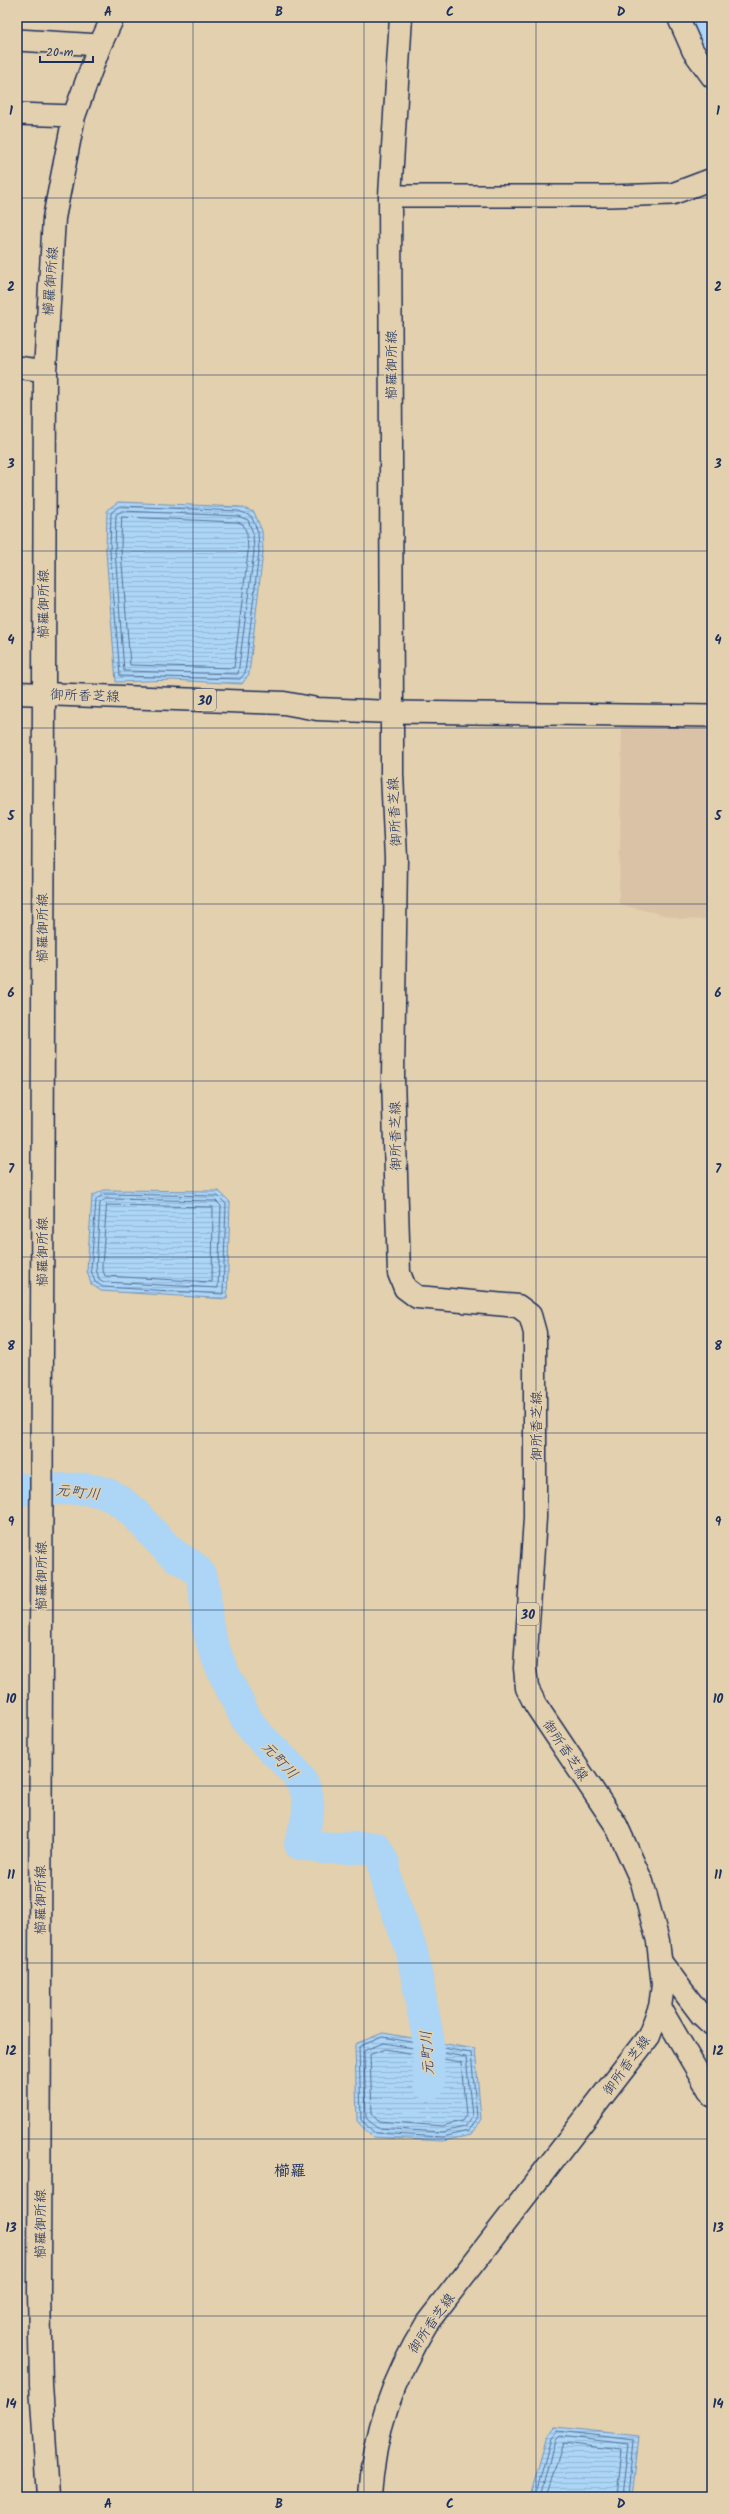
<svg xmlns="http://www.w3.org/2000/svg" width="729" height="2514" font-family="Kalam,'Klee One',sans-serif">
<style>
.built{fill:#d9c2a6}
.water{fill:url(#water-rules);stroke:#7293b9}
.lines{fill:none;stroke-linecap:round;stroke-linejoin:round}
.shore{stroke:#55719b;stroke-width:1}
.stream{stroke:#7293b9;stroke-width:5.5}
.river{stroke:#acd5f6;stroke-width:32}
.street-casing{stroke:#1b2f5e;stroke-width:24}
.secondary-casing{stroke:#1b2f5e;stroke-width:25}
.primary-casing{stroke:#1b2f5e;stroke-width:25}
.street{stroke:#e3d0ae;stroke-width:21}
.secondary{stroke:#e3d0ae;stroke-width:22}
.primary{stroke:#e3d0ae;stroke-width:22}
.grid{fill:none;stroke:#1b2f5e;stroke-width:1;stroke-opacity:0.55}
.labels{text-anchor:middle;stroke-width:3;stroke-linejoin:round;paint-order:stroke}
.shield{fill:#e3d0ae;stroke:#575f76;stroke-width:1}
.shield-label{font-size:13px;font-weight:bold;fill:#1b2f5e}
.street-label{font-size:14px;fill:#1b2f5e;stroke:#e3d0ae}
.water-label{font-size:15px;font-style:italic;fill:#2a406d;stroke:#e3d0ae}
.quarter-label{font-size:16px;font-weight:bold;fill:#1b2f5e;stroke:#e3d0ae}
.neatline{fill:none;stroke:#1b2f5e;stroke-width:1.5}
.grid-label{font-size:13px;text-anchor:middle;font-weight:bold;fill:#1b2f5e}
</style>
<defs>
<pattern id="water-rules" width="6" height="5" patternUnits="userSpaceOnUse"><rect width="6" height="5" fill="#acd5f6"/><path d="M0 2.5h6" fill="none" stroke="#93b7d5"/></pattern>
</defs>
<rect width="100%" height="100%" fill="#e3d0ae"/>
<filter id="ink" filterUnits="userSpaceOnUse"><feTurbulence type="fractalNoise" baseFrequency=".025" numOctaves="2"/><feDisplacementMap in="SourceGraphic" scale="8" xChannelSelector="R" yChannelSelector="G"/><feConvolveMatrix kernelMatrix="1 2 1 2 8 2 1 2 1" color-interpolation-filters="sRGB"/></filter>
<g filter="url(#ink)">
<!-- built -->
<path class="built" d="M 622,725 L 712,726 L 712,920 L 681,919 L 619,904 Z"/>
<!-- water -->
<path class="water" d="M 118,502 L 240,507 L 254,512 L 262,531 L 263,552 L 249,674 L 242,684 L 173,680 L 116,682 L 106,551 L 107,510 Z
M 104,1190 L 219,1191 L 230,1202 L 227,1299 L 101,1291 L 91,1284 L 87,1271 L 92,1196 Z
M 383,2033 L 475,2049 L 481,2119 L 471,2135 L 443,2141 L 372,2137 L 357,2121 L 355,2044 Z
M 555,2427 L 639,2436 L 632,2497 L 530,2497 L 547,2436 Z"/>
<g class="lines">
<!-- shore -->
<path class="shore" d="M 120,506 L 239,511 L 251,516 L 258,532 L 259,552 L 245,673 L 240,679 L 120,676 L 110,551 L 111,513 Z
M 122,511 L 238,516 L 248,520 L 253,533 L 254,552 L 238,674 L 124,671 L 115,551 L 116,515 Z
M 122,517 L 237,522 L 243,524 L 247,534 L 248,552 L 234,668 L 130,665 L 121,551 Z
M 104,1194 L 218,1196 L 226,1204 L 223,1294 L 103,1287 L 95,1282 L 91,1270 L 96,1200 Z
M 106,1199 L 216,1201 L 221,1206 L 218,1288 L 104,1282 L 99,1279 L 96,1269 L 100,1203 Z
M 107,1205 L 213,1207 L 212,1282 L 105,1276 L 102,1268 Z
M 383,2037 L 471,2053 L 477,2117 L 468,2131 L 443,2137 L 375,2133 L 361,2120 L 359,2047 Z
M 384,2043 L 466,2057 L 472,2116 L 465,2127 L 442,2132 L 377,2128 L 366,2118 L 364,2051 Z
M 385,2049 L 461,2062 L 466,2115 L 462,2121 L 442,2126 L 378,2121 L 372,2114 L 370,2055 Z
M 535,2497 L 551,2438 L 557,2431 L 634,2440 L 629,2497
M 540,2497 L 555,2440 L 559,2436 L 629,2444 L 623,2497
M 546,2497 L 563,2443 L 622,2450 L 617,2497"/>
<!-- stream -->
<path class="stream" d="M 712,689 L 712,701"/>
<!-- river -->
<path class="river" d="M 706,17 L 712,31
M 17,1488 C 48,1495 87,1480 115,1498 C 140,1513 154,1539 176,1556 C 186,1563 196,1565 201,1577 C 207,1589 205,1613 208,1628 C 215,1659 231,1688 245,1716 C 259,1744 296,1763 306,1791 C 312,1809 305,1826 300,1844 L 323,1848 L 376,1848 L 384,1864 L 387,1884 L 412,1951 L 428,2038 L 429,2084"/>
<!-- street casing -->
<g class="street-casing">
<path id="street" d="M 678,17 L 693,51 L 712,77
M 17,40 L 100,45
M 17,114 L 74,116
M 390,196 L 609,196 L 672,194 L 712,179
M 17,367 L 45,371
M 392,712 L 712,716
M 662,1963 L 701,2015 L 712,2025
M 660,2007 L 712,2096"/>
</g>
<!-- secondary casing -->
<g class="secondary-casing">
<path id="secondary" d="M 392,712 L 390,196 L 401,17
M 48,2497 L 41,2384 L 39,2293 L 45,371 L 54,218 L 74,116 L 100,45 L 113,17"/>
</g>
<!-- primary casing -->
<g class="primary-casing">
<path id="primary" d="M 17,693 L 284,703 L 317,709 L 392,712 L 392,774 L 396,858 L 393,1077 L 399,1273 L 405,1288 L 417,1297 L 518,1306 L 530,1315 L 535,1333 L 535,1518 L 525,1668 L 527,1688 L 535,1704 L 616,1825 L 642,1882 L 658,1941 L 663,1985 L 660,2007 L 649,2036 L 427,2323 C 392,2380 374,2431 370,2497"/>
</g>
<!-- street -->
<use href="#street" class="street"/>
<!-- secondary -->
<use href="#secondary" class="secondary"/>
<!-- primary -->
<use href="#primary" class="primary"/>
</g>
</g>
<!-- grid -->
<path class="grid" d="M 193,17 L 193,2497M 364,17 L 364,2497M 536,17 L 536,2497M 17,198 L 712,198M 17,375 L 712,375M 17,551 L 712,551M 17,728 L 712,728M 17,904 L 712,904M 17,1081 L 712,1081M 17,1257 L 712,1257M 17,1433 L 712,1433M 17,1610 L 712,1610M 17,1786 L 712,1786M 17,1963 L 712,1963M 17,2139 L 712,2139M 17,2316 L 712,2316"/>
<g class="labels">
<!-- shield labels -->
<g class="shield">
<rect x="194" y="689" width="22" height="22" rx="3"/>
<rect x="517" y="1603" width="22" height="22" rx="3"/>
</g>
<g class="shield-label">
<text x="205" y="705">30</text>
<text x="528" y="1619">30</text>
</g>
<!-- street labels -->
<g class="street-label">
<text transform="translate(50 281) rotate(-86)" y="5">櫛羅御所線</text>
<text transform="translate(391 365) rotate(-90)" y="5">櫛羅御所線</text>
<text transform="translate(43 604) rotate(-90)" y="5">櫛羅御所線</text>
<text transform="translate(85 695) rotate(2)" y="5">御所香芝線</text>
<text transform="translate(394 812) rotate(-93)" y="5">御所香芝線</text>
<text transform="translate(42 928) rotate(-90)" y="5">櫛羅御所線</text>
<text transform="translate(395 1136) rotate(-91)" y="5">御所香芝線</text>
<text transform="translate(42 1252) rotate(-90)" y="5">櫛羅御所線</text>
<text transform="translate(536 1426) rotate(-90)" y="5">御所香芝線</text>
<text transform="translate(41 1576) rotate(-90)" y="5">櫛羅御所線</text>
<text transform="translate(566 1750) rotate(56)" y="5">御所香芝線</text>
<text transform="translate(40 1900) rotate(-90)" y="5">櫛羅御所線</text>
<text transform="translate(626 2065) rotate(-54)" y="5">御所香芝線</text>
<text transform="translate(40 2224) rotate(-90)" y="5">櫛羅御所線</text>
<text transform="translate(431 2323) rotate(-55)" y="5">御所香芝線</text>
</g>
<!-- water labels -->
<g class="water-label">
<text transform="translate(78 1492) rotate(6)" y="5">元町川</text>
<text transform="translate(280 1760) rotate(47)" y="5">元町川</text>
<text transform="translate(427 2053) rotate(-93)" y="5">元町川</text>
</g>
<!-- quarter labels -->
<g class="quarter-label">
<text x="290" y="2176">櫛羅</text>
</g>
</g>
<!-- margin -->
<rect width="729" height="2514" fill="none" stroke="#e3d0ae" stroke-width="44"/>
<!-- scale -->
<path d="M40 56v6h53v-6" fill="none" stroke="#1b2f5e" stroke-width="2"/>
<text x="46" y="56" font-size="12" fill="#1b2f5e" stroke="#e3d0ae" stroke-width="3" paint-order="stroke">20 m</text>
<rect x="22" y="22" width="685" height="2470" class="neatline"/>
<g class="grid-label">
<text x="108" y="16">A</text>
<text x="279" y="16">B</text>
<text x="450" y="16">C</text>
<text x="621" y="16">D</text>
<text x="11" y="115">1</text>
<text x="718" y="115">1</text>
<text x="11" y="291">2</text>
<text x="718" y="291">2</text>
<text x="11" y="468">3</text>
<text x="718" y="468">3</text>
<text x="11" y="644">4</text>
<text x="718" y="644">4</text>
<text x="11" y="820">5</text>
<text x="718" y="820">5</text>
<text x="11" y="997">6</text>
<text x="718" y="997">6</text>
<text x="11" y="1173">7</text>
<text x="718" y="1173">7</text>
<text x="11" y="1350">8</text>
<text x="718" y="1350">8</text>
<text x="11" y="1526">9</text>
<text x="718" y="1526">9</text>
<text x="11" y="1703">10</text>
<text x="718" y="1703">10</text>
<text x="11" y="1879">11</text>
<text x="718" y="1879">11</text>
<text x="11" y="2055">12</text>
<text x="718" y="2055">12</text>
<text x="11" y="2232">13</text>
<text x="718" y="2232">13</text>
<text x="11" y="2408">14</text>
<text x="718" y="2408">14</text>
<text x="108" y="2508">A</text>
<text x="279" y="2508">B</text>
<text x="450" y="2508">C</text>
<text x="621" y="2508">D</text>
</g>
</svg>
